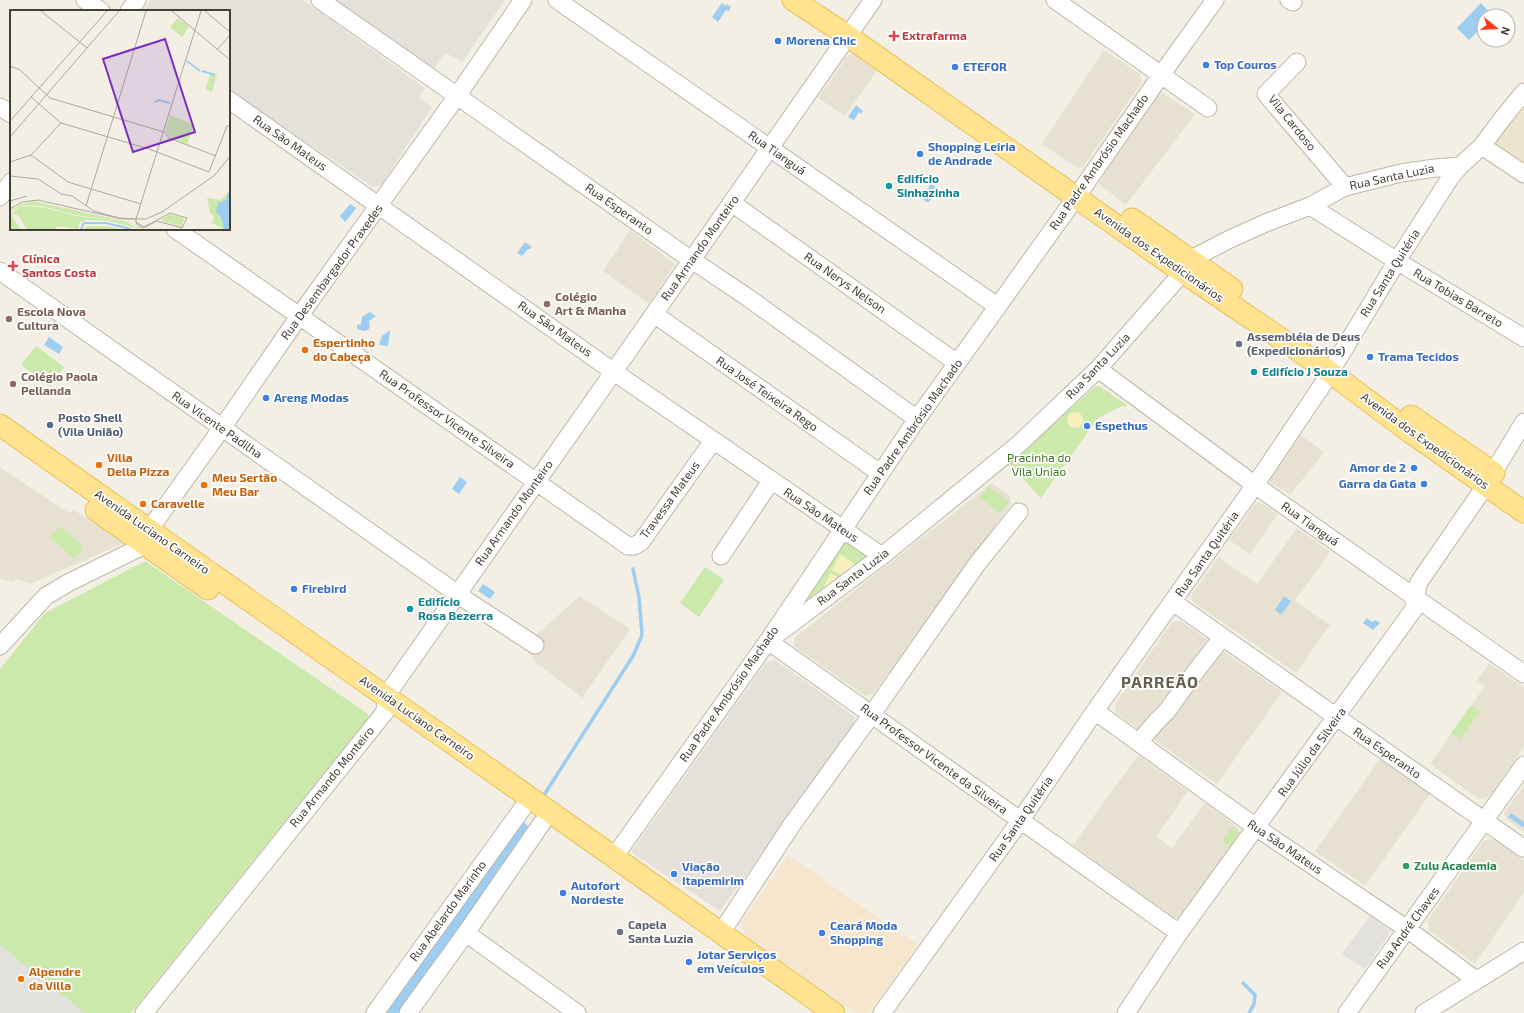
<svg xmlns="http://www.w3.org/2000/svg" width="1524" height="1013" font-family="'Exo 2',sans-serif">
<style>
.residential{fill:#e7e1d2}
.commercial{fill:#f6e6ce}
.industrial{fill:#e5e0d9}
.education{fill:#ece4cd}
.green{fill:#cbe9ab}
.sand{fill:#f9eebe}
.parking{fill:#e3e1dd}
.water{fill:#9ecdf2}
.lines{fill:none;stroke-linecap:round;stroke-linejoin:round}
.stream{stroke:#9ecdf2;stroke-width:3.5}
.minor-casing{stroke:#beb7a7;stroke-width:19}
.major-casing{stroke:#e7c15e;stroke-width:23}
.minor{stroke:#fff;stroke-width:17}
.major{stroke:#ffe391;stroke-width:21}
.health-dot{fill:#e0444e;stroke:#fff;stroke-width:1.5}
.shop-dot{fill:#3f7fe0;stroke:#fff;stroke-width:1.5}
.culture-dot{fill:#0f9aa8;stroke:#fff;stroke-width:1.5}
.education-dot{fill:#8d6e63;stroke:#fff;stroke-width:1.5}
.worship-dot{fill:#6b7280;stroke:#fff;stroke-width:1.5}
.food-dot{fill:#e8710a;stroke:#fff;stroke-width:1.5}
.service-dot{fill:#5c6f8a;stroke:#fff;stroke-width:1.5}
.leisure-dot{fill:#2e9e5b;stroke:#fff;stroke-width:1.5}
.labels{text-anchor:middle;stroke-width:3.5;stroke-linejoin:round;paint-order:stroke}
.health-label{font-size:12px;font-weight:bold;fill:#be3a42;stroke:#fff;text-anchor:start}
.shop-label{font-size:12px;font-weight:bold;fill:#366cbe;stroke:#fff;text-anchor:start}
.street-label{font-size:12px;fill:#453f34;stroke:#fff}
.culture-label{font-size:12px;font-weight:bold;fill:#0d838f;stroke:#fff;text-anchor:start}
.education-label{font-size:12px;font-weight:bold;fill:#785e54;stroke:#fff;text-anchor:start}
.worship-label{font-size:12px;font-weight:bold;fill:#5b616d;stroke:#fff;text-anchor:start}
.food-label{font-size:12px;font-weight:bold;fill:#c56008;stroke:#fff;text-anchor:start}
.service-label{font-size:12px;font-weight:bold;fill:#4e5e75;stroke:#fff;text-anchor:start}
.park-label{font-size:12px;fill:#437826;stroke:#fff}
.leisure-label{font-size:12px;font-weight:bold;fill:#27864d;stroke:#fff;text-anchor:start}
.district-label{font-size:16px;font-weight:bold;letter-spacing:1px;fill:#685d4b;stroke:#fff}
.inset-river{fill:none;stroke:#9ecdf2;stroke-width:2}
.inset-road{fill:none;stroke:#ada99e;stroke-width:1}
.view{fill:#7b2cbf;fill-opacity:0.15;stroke:#7b2cbf;stroke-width:2}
.inset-edge{fill:none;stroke:#453f34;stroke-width:2}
</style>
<rect width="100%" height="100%" fill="#f3efe4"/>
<!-- residential -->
<path class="residential" d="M 1104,50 L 1140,74 L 1142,82 L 1083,167 L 1077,168 L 1042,144 Z
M 853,54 L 877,71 L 845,116 L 818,98 L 847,57 L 849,55 Z
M 1163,93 L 1195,114 L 1126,205 L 1100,185 L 1099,181 L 1159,95 Z
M 630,230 L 675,264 L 649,304 L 603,271 Z
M 1301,435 L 1324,452 L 1290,495 L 1270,482 L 1270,478 Z
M 0,467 L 69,513 L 74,510 L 124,543 L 30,584 L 17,579 L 13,582 L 0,579 Z
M 992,483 L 1009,495 L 1011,504 L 873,694 L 865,696 L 794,646 L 794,638 Z
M 1256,503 L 1261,503 L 1278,514 L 1250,554 L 1229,540 Z
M 1297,528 L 1330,552 L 1295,601 L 1330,625 L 1296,673 L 1193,602 L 1191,596 L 1218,557 L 1257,584 Z
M 580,596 L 630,629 L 582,698 L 532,659 L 537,634 Z
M 1181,621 L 1282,692 L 1217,784 L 1116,713 L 1115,704 L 1172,622 Z
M 1489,663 L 1524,688 L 1524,747 L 1490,796 L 1479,799 L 1430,764 L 1485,686 L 1477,680 Z
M 1138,755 L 1188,791 L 1156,837 L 1172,848 L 1205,803 L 1238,828 L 1240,832 L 1239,836 L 1182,916 L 1179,918 L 1174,918 L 1073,845 Z
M 1380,759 L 1430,794 L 1365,886 L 1315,851 Z
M 1524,785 L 1524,832 L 1506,819 L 1504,813 Z
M 1494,839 L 1524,860 L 1524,892 L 1475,964 L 1429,930 L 1428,920 L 1484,840 Z"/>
<!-- commercial -->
<path class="commercial" d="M 788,855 L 918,945 L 870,1012 L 856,1013 L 759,945 L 744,937 L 742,921 Z"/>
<!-- industrial -->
<path class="industrial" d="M 150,0 L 303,0 L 425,88 L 419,98 L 432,107 L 382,184 L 373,187 L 229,90 L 229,11 L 143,11 Z
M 331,0 L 505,0 L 462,62 L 446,53 L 431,72 Z
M 775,660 L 854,716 L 855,725 L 720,911 L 631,852 L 766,662 Z"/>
<!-- education -->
<path class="education" d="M 1524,107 L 1524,162 L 1497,146 L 1496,141 Z"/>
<!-- green -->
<path class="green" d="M 36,346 L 64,367 L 50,387 L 21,365 Z
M 1096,386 L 1099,386 L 1127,405 L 1126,407 L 1122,406 L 1098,418 L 1041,498 L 1009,463 Z
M 988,486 L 1009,501 L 1000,513 L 980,498 Z
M 60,526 L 84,547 L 74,559 L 50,538 Z
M 845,539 L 869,557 L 803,605 L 801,604 Z
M 145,561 L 368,714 L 368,718 L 131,1013 L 84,1013 L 0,945 L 0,669 L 45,613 Z
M 705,567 L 724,580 L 699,617 L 680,603 Z
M 1471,705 L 1480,712 L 1460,739 L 1451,733 Z
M 1232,827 L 1239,832 L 1230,846 L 1222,841 Z"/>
<!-- sand -->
<path class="sand" d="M1067 420a8 8 0 1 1 16 0a8 8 0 1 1-16 0Z
M 840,554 L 856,565 L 842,576 L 832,570 Z
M 831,573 L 840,578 L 835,583 L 832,580 L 826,590 L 823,588 Z"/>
<!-- parking -->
<path class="parking" d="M 1370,916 L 1391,931 L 1365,969 L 1342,954 Z
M 0,945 L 84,1013 L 0,1013 Z"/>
<!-- water -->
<path class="water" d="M 722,3 L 726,6 L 727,4 L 731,7 L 729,11 L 726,10 L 718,22 L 712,17 Z
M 1481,3 L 1493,16 L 1484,16 L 1484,25 L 1469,40 L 1457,28 Z
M 856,105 L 863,111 L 861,114 L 859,112 L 854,120 L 848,117 Z
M 931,184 L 938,189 L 929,202 L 926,202 L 922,197 Z
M 350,204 L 356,208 L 355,210 L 345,222 L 340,216 Z
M 525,242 L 532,247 L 530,249 L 528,249 L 522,256 L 517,253 Z
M 370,312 L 376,316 L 369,321 L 370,327 L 368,330 L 364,331 L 357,329 L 357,325 L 361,324 L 362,317 Z
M 390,330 L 388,346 L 379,345 L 382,336 Z
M 49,337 L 63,347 L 59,354 L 44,345 Z
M 460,477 L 467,482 L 459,494 L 452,489 Z
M 483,584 L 495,592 L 490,599 L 478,591 Z
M 1284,596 L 1291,601 L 1281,615 L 1275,610 Z
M 1367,618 L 1372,622 L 1375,620 L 1380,623 L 1373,630 L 1363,623 Z
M 1511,813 L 1524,822 L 1524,828 L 1508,817 Z
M 522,821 L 530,828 L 399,1013 L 386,1013 Z"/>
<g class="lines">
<!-- stream -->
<path class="stream" d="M 544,795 L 633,656 L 642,635 L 639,597 L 633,569
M 1243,983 L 1255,995 L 1254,1004 L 1249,1013"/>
<!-- minor casing -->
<g class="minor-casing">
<path id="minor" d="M 85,0 L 101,11
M 320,0 L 680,252 L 747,297 L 917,419
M 557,0 L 997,306
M 1055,0 L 1208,108
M 1289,0 L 1293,2
M 129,11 L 137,0
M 1297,62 L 1266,94 L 1345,187
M 229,100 L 614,372 L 882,556
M 0,107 L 11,114
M 1482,146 L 1524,174
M 0,197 L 11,182
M 732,203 L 957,363
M 1310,206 L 1397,261 L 1524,338
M 175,229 L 628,546 L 634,546 L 641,542 L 713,441
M 0,271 L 469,602 L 535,645
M 654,314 L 880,473
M 1098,369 L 1255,485 L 1524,674
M 1493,473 L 1524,422
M 721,556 L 771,481
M 1173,602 L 1523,848
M 0,646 L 46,596 L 68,583 L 145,545 L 149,530 L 222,428 L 300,315 L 457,96 L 523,0
M 1095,711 L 1257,828 L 1407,929 L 1476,980
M 1139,742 L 1156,722 L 1167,711 L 1196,671 L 1217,644
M 614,857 L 768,641 L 917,419 L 1084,186 L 1161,75 L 1215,0
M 466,933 L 577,1013
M 721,933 L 791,826 L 872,714 L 977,564 L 1019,512
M 1179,933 L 768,641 L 882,556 L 1020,443 L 1098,369 L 1197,256 L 1230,239 L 1268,222 L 1310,206 L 1345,187 L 1401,173 L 1435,168 L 1460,166
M 144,1013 L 385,712 L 386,696 L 624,357 L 873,0
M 375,1013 L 522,809
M 408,1013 L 466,933 L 542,823
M 882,1013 L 1020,821 L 1095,711 L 1255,485 L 1323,384 L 1397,261 L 1450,178 L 1460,166 L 1482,146 L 1502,119 L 1524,92
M 1126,1013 L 1179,933 L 1414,609 L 1415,597 L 1419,582 L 1486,485
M 1347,1013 L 1524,765
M 1424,1013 L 1524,951"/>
</g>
<!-- major casing -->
<g class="major-casing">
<path id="major" d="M 793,0 L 845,34 L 1162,258 L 1327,370 L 1410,432 L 1524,512
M 1132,219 L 1232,289
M 1411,416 L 1494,473
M 0,425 L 614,857 L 834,1013
M 96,510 L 208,589"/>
</g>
<!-- minor -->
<use href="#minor" class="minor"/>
<!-- major -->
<use href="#major" class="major"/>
</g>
<!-- markers -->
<g class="health-dot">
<path d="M892 30h4v4h4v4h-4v4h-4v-4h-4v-4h4z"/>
<path d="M11 260h4v4h4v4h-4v4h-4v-4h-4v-4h4z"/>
</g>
<g class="shop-dot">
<circle cx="778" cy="41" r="4"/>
<circle cx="1206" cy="65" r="4"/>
<circle cx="955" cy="67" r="4"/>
<circle cx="920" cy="154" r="4"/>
<circle cx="1370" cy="357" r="4"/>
<circle cx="266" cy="398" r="4"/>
<circle cx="1087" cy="426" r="4"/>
<circle cx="1414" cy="468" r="4"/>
<circle cx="1424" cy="484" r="4"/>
<circle cx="294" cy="589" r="4"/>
<circle cx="674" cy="874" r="4"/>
<circle cx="563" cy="893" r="4"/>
<circle cx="822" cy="933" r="4"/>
<circle cx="689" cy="962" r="4"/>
</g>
<g class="culture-dot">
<circle cx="889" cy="186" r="4"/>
<circle cx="1254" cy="372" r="4"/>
<circle cx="410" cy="609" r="4"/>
</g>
<g class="education-dot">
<circle cx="547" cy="304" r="4"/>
<circle cx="9" cy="319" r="4"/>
<circle cx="13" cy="384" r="4"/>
</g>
<g class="worship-dot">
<circle cx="1239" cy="344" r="4"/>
<circle cx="620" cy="932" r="4"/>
</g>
<g class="food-dot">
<circle cx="305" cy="350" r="4"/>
<circle cx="99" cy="465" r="4"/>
<circle cx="204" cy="485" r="4"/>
<circle cx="143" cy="504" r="4"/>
<circle cx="21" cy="979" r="4"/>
</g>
<circle class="service-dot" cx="50" cy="425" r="4"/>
<circle class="leisure-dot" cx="1406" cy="866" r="4"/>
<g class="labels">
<!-- health labels -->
<g class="health-label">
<text x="902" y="40">Extrafarma</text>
<text x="22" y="263">Clínica<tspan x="22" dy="14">Santos Costa</tspan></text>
</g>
<!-- shop labels -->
<g class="shop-label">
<text x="786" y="45">Morena Chic</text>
<text x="1214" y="69">Top Couros</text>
<text x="963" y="71">ETEFOR</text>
<text x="928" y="151">Shopping Leiria<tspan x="928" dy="14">de Andrade</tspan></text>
<text x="1378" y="361">Trama Tecidos</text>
<text x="274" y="402">Areng Modas</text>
<text x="1095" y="430">Espethus</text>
<text x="1406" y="472" text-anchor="end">Amor de 2</text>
<text x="1416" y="488" text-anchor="end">Garra da Gata</text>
<text x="302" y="593">Firebird</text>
<text x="682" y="871">Viação<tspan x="682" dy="14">Itapemirim</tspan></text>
<text x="571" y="890">Autofort<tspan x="571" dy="14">Nordeste</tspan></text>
<text x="830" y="930">Ceará Moda<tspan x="830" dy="14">Shopping</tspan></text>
<text x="697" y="959">Jotar Serviços<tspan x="697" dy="14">em Veículos</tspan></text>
</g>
<!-- street labels -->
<g class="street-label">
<text transform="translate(1292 123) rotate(51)" y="4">Vila Cardoso</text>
<text transform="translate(290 143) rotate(35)" y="4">Rua São Mateus</text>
<text transform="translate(777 153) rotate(35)" y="4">Rua Tianguá</text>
<text transform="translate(1099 162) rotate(-55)" y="4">Rua Padre Ambrósio Machado</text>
<text transform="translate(1392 177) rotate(-12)" y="4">Rua Santa Luzia</text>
<text transform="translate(619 209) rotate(35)" y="4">Rua Esperanto</text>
<text transform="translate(700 248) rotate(-55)" y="4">Rua Armando Monteiro</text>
<text transform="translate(1159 255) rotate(35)" y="4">Avenida dos Expedicionários</text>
<text transform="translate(332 272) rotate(-54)" y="4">Rua Desembargador Praxedes</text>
<text transform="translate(1390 273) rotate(-58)" y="4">Rua Santa Quitéria</text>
<text transform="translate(845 283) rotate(35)" y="4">Rua Nerys Nelson</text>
<text transform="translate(1458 298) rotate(31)" y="4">Rua Tobias Barreto</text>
<text transform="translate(555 329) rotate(35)" y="4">Rua São Mateus</text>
<text transform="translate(1098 366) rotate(-46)" y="4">Rua Santa Luzia</text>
<text transform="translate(767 394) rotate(35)" y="4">Rua José Teixeira Rego</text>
<text transform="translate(447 419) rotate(35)" y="4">Rua Professor Vicente Silveira</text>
<text transform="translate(217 425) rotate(35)" y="4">Rua Vicente Padilha</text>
<text transform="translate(913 427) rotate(-55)" y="4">Rua Padre Ambrósio Machado</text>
<text transform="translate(1425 441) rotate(36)" y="4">Avenida dos Expedicionários</text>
<text transform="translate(670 500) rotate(-54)" y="4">Travessa Mateus</text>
<text transform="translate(514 513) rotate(-55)" y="4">Rua Armando Monteiro</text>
<text transform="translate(821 515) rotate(34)" y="4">Rua São Mateus</text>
<text transform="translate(1310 524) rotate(35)" y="4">Rua Tianguá</text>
<text transform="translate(152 532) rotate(35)" y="4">Avenida Luciano Carneiro</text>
<text transform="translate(1207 554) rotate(-55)" y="4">Rua Santa Quitéria</text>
<text transform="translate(853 577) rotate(-37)" y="4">Rua Santa Luzia</text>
<text transform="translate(729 694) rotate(-55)" y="4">Rua Padre Ambrósio Machado</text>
<text transform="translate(417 718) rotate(35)" y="4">Avenida Luciano Carneiro</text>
<text transform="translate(1312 752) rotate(-54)" y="4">Rua Júlio da Silveira</text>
<text transform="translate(1387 753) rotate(35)" y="4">Rua Esperanto</text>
<text transform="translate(934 759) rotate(36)" y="4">Rua Professor Vicente da Silveira</text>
<text transform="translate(332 777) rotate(-51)" y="4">Rua Armando Monteiro</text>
<text transform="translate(1021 819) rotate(-55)" y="4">Rua Santa Quitéria</text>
<text transform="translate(1285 847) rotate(34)" y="4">Rua São Mateus</text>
<text transform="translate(448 911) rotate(-54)" y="4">Rua Abelardo Marinho</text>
<text transform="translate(1408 928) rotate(-54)" y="4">Rua André Chaves</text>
</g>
<!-- culture labels -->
<g class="culture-label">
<text x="897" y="183">Edifício<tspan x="897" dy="14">Sinhazinha</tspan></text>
<text x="1262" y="376">Edifício J Souza</text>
<text x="418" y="606">Edifício<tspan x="418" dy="14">Rosa Bezerra</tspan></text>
</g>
<!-- education labels -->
<g class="education-label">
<text x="555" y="301">Colégio<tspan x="555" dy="14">Art &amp; Manha</tspan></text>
<text x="17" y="316">Escola Nova<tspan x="17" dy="14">Cultura</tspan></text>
<text x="21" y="381">Colégio Paola<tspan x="21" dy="14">Pellanda</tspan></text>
</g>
<!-- worship labels -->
<g class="worship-label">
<text x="1247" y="341">Assembléia de Deus<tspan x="1247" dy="14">(Expedicionários)</tspan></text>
<text x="628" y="929">Capela<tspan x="628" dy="14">Santa Luzia</tspan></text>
</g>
<!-- food labels -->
<g class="food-label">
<text x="313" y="347">Espertinho<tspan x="313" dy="14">do Cabeça</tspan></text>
<text x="107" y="462">Villa<tspan x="107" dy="14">Della Pizza</tspan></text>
<text x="212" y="482">Meu Sertão<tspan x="212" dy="14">Meu Bar</tspan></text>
<text x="151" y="508">Caravelle</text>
<text x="29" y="976">Alpendre<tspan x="29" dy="14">da Villa</tspan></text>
</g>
<!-- service labels -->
<g class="service-label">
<text x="58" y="422">Posto Shell<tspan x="58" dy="14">(Vila União)</tspan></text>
</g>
<!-- park labels -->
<g class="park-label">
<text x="1039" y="462">Pracinha do<tspan x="1039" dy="14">Vila Uniao</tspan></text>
</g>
<!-- leisure labels -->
<g class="leisure-label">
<text x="1414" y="870">Zulu Academia</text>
</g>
<!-- district labels -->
<g class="district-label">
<text x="1160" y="688">PARREÃO</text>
</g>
</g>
<!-- overview -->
<g transform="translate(10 10)">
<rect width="220" height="220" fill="#f3efe4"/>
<path d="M 168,8 L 179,16 L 172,27 L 160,17 ZM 201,63 L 207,64 L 202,82 L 195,79 ZM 160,105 L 184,115 L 177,134 L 160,127 L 155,122 ZM 220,180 L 220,219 L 213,219 L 202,213 L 204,206 L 200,203 L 197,188 L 211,190 ZM 23,191 L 118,212 L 125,214 L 131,218 L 141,215 L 133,219 L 129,218 L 124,214 L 115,212 L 130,219 L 98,211 L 78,210 L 70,212 L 68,219 L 47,216 L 46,219 L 17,219 L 8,205 L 1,205 L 10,196 L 31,197 L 66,206 L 113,211 L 66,205 L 31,196 L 12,195 L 0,203 L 10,219 L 0,219 L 0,201 L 11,194 ZM 159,204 L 174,208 L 172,217 L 153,211 L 152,209 ZM 78,216 L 97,216 L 111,219 L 74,219 Z" fill="#cbe9ab"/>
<path d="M 218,183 L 220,183 L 220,219 L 214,219 L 211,207 L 206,202 L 208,193 L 216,190 Z" fill="#9ecdf2"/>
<path class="inset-river" d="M 177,51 L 190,61M 192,61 L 205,65M 145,92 L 149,90 L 160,93M 71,219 L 74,213 L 96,213 L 121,219"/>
<path class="inset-road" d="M 31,1 L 77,38M 162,1 L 220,50M 195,1 L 220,22M 207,40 L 220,25M 0,56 L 10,60 L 40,88 L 154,122 L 159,128 L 206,146M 21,87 L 51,113 L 21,145M 0,111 L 97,1M 51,113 L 139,139 L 199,162 L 217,116 L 220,116M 0,127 L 109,1M 0,152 L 21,145 L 58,172 L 131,194M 0,166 L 28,169 L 51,184 L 62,186 L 84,201 L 109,208 L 126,209M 0,191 L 17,186M 76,196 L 136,1M 0,199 L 12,192 L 28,190 L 112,209 L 136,209 L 152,202 L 205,165 L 220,146M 126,209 L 191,1M 126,212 L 134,217 L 160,203 L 177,208 L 172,218 L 147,211 L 135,217 L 131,217 L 127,214 L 126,213 L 126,209"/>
<path class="view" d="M 155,29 L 185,122 L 123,142 L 93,49 Z"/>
<rect width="220" height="220" class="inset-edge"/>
</g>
<!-- north arrow -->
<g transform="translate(1496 28) rotate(108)"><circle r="19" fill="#ffffff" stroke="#b5b2ae"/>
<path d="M0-3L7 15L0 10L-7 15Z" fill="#ff390f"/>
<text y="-6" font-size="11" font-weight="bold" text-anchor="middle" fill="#453f34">N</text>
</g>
</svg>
